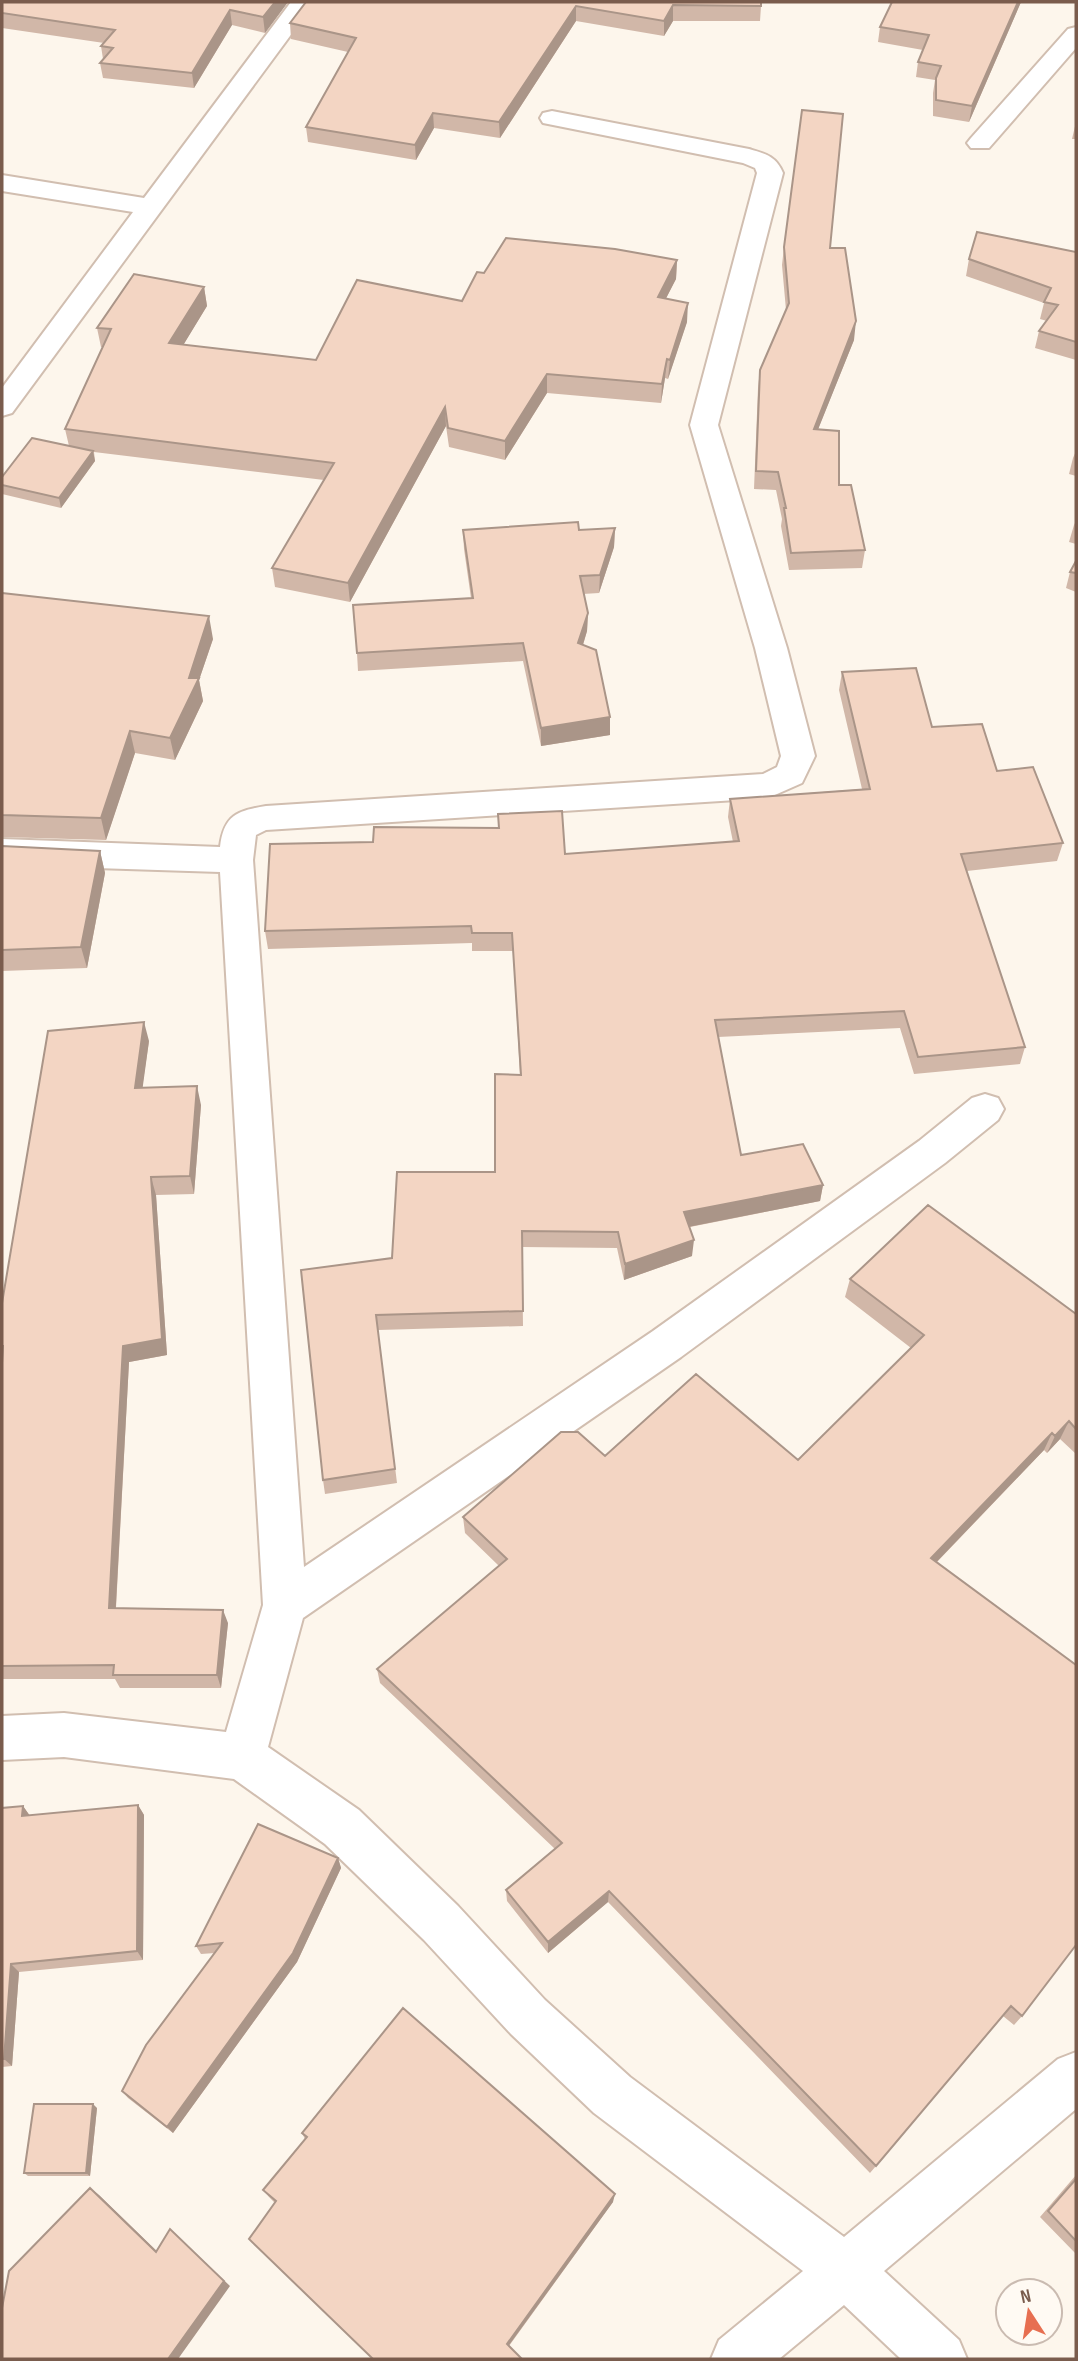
<svg xmlns="http://www.w3.org/2000/svg" width="1078" height="2361" font-family="'Sofia Sans Condensed',sans-serif">
<style>
.lines{fill:none;stroke-linecap:round;stroke-linejoin:round}
.minor-casing{stroke:#d1beb0;stroke-width:4}
.minor{fill:#fff;fill-rule:evenodd}
.wall{fill:#d1b7a8}
.shaded-wall{fill:#aa9588}
.building{fill:#f3d5c3;stroke:#aa9588;stroke-width:2}
</style>
<rect width="100%" height="100%" fill="#fdf6ec"/>
<g class="lines">
<!-- minor casing -->
<g class="minor-casing">
<path id="minor" d="M 291,2 L 315,2 L 12,413 L 2,416 L 2,388 L 133,212 L 2,191 L 2,175 L 144,198 Z
M 1076,27 L 1076,48 L 989,148 L 971,148 L 967,143 L 971,138 L 1068,29 Z
M 552,111 L 749,149 C 766,154 776,156 783,173 L 718,425 L 787,648 L 815,756 L 802,783 L 768,798 L 266,830 L 256,835 L 253,860 L 304,1567 L 653,1331 L 919,1141 L 972,1098 L 985,1094 L 998,1098 L 1004,1109 L 998,1120 L 945,1163 L 681,1357 L 303,1618 L 268,1747 L 359,1810 L 458,1906 L 545,2000 L 630,2077 L 844,2237 L 1058,2059 L 1076,2052 L 1076,2109 L 884,2271 L 959,2340 L 967,2359 L 901,2359 L 844,2305 L 779,2359 L 711,2359 L 719,2340 L 803,2271 L 594,2113 L 511,2034 L 424,1940 L 325,1844 L 234,1779 L 64,1757 L 2,1760 L 2,1716 L 64,1713 L 226,1732 L 263,1605 L 220,872 L 2,865 L 2,839 L 220,847 C 224,815 237,811 266,806 L 763,774 L 777,767 L 781,756 L 755,648 L 690,425 L 757,173 L 755,168 L 743,163 L 543,123 L 540,118 L 543,113 Z"/>
</g>
<!-- minor -->
<use href="#minor" class="minor"/>
</g>
<!-- wall -->
<path class="wall" d="M 2,2 L 288,2 L 265,33 L 232,25 L 194,88 L 103,78 L 100,63 L 103,59 L 101,46 L 104,43 L 2,28 Z
M 306,2 L 761,6 L 760,21 L 673,21 L 664,36 L 576,21 L 500,138 L 434,128 L 416,160 L 308,142 L 306,127 L 348,52 L 291,39 L 290,23 Z
M 1021,2 L 969,122 L 933,116 L 933,93 L 935,80 L 916,77 L 918,62 L 923,50 L 878,42 L 880,27 Z
M 1076,122 L 1076,139 L 1072,139 Z
M 784,247 L 830,248 L 854,340 L 818,429 L 865,550 L 862,568 L 789,570 L 781,526 L 782,519 L 776,490 L 754,489 L 758,388 L 760,370 L 786,310 L 782,265 Z
M 1076,252 L 1076,360 L 1035,348 L 1039,331 L 1047,321 L 1040,319 L 1044,303 L 966,276 L 969,259 Z
M 677,260 L 676,279 L 666,298 L 687,322 L 668,379 L 665,378 L 661,403 L 547,393 L 505,460 L 449,447 L 446,426 L 350,602 L 275,587 L 272,568 L 324,480 L 94,452 L 95,461 L 61,508 L 2,494 L 2,477 L 69,446 L 65,429 L 103,347 L 101,347 L 97,328 L 204,287 L 207,306 L 183,345 L 316,360 L 462,301 L 484,273 Z
M 1076,451 L 1076,476 L 1069,474 L 1073,458 Z
M 1076,521 L 1076,544 L 1069,542 L 1074,525 Z
M 615,528 L 614,547 L 599,593 L 583,594 L 588,613 L 587,631 L 583,645 L 610,717 L 610,735 L 541,746 L 523,661 L 358,671 L 357,653 L 471,598 L 464,549 L 463,530 L 579,530 Z
M 1076,561 L 1076,592 L 1066,588 L 1070,572 Z
M 2,593 L 213,639 L 199,680 L 203,701 L 175,760 L 135,753 L 106,840 L 2,837 Z
M 842,672 L 932,727 L 997,771 L 1063,843 L 1057,861 L 967,871 L 1025,1047 L 1020,1064 L 914,1074 L 900,1028 L 718,1037 L 741,1155 L 823,1185 L 820,1201 L 690,1227 L 692,1256 L 624,1280 L 617,1248 L 522,1247 L 523,1326 L 378,1330 L 397,1483 L 325,1494 L 323,1480 L 392,1258 L 495,1172 L 520,1075 L 513,951 L 472,951 L 472,943 L 268,949 L 265,931 L 565,854 L 733,842 L 728,817 L 730,799 L 862,789 L 839,690 Z
M 2,846 L 100,851 L 105,873 L 87,968 L 2,971 Z
M 149,1041 L 142,1088 L 201,1105 L 194,1194 L 156,1195 L 167,1355 L 129,1362 L 116,1608 L 228,1623 L 221,1688 L 120,1688 L 115,1679 L 2,1679 L 2,1303 Z
M 850,1279 L 1076,1314 L 1076,1454 L 1060,1439 L 1047,1453 L 1044,1450 L 937,1562 L 1022,2016 L 1014,2025 L 1003,2016 L 870,2173 L 608,1902 L 548,1953 L 507,1901 L 506,1890 L 555,1849 L 380,1683 L 377,1669 L 499,1566 L 465,1533 L 463,1517 L 605,1456 L 798,1460 L 911,1348 L 845,1297 Z
M 138,1805 L 144,1815 L 143,1960 L 19,1972 L 12,2066 L 2,2067 L 2,1808 L 23,1806 L 30,1816 Z
M 338,1858 L 341,1868 L 297,1962 L 173,2133 L 128,2098 L 122,2091 L 215,1953 L 201,1954 L 196,1946 Z
M 97,2108 L 90,2176 L 28,2176 L 24,2173 Z
M 302,2133 L 613,2202 L 509,2346 L 275,2203 L 269,2197 L 263,2190 L 305,2139 Z
M 1076,2175 L 1076,2254 L 1040,2217 Z"/>
<!-- shaded-wall -->
<path class="shaded-wall" d="M 275,2 L 288,2 L 265,33 L 263,17 Z
M 1018,2 L 1021,2 L 969,122 L 972,106 Z
M 673,5 L 673,21 L 664,36 L 664,21 Z
M 576,6 L 576,21 L 500,138 L 499,122 Z
M 230,10 L 232,25 L 194,88 L 192,73 Z
M 433,113 L 434,128 L 416,160 L 415,145 Z
M 677,260 L 676,279 L 657,316 L 658,297 Z
M 204,287 L 207,306 L 173,362 L 169,343 Z
M 688,303 L 687,322 L 668,379 L 670,360 Z
M 856,321 L 854,340 L 811,447 L 814,429 Z
M 667,359 L 665,378 L 661,403 L 662,384 Z
M 547,374 L 547,393 L 505,460 L 505,441 Z
M 445,407 L 446,426 L 350,602 L 348,583 Z
M 93,451 L 95,461 L 61,508 L 59,498 Z
M 615,528 L 614,547 L 599,593 L 600,575 Z
M 588,613 L 587,631 L 578,661 L 578,643 Z
M 209,616 L 213,639 L 199,680 L 203,701 L 175,760 L 170,738 Z
M 610,717 L 610,735 L 541,746 L 541,728 Z
M 130,731 L 135,753 L 106,840 L 101,818 Z
M 100,851 L 105,873 L 87,968 L 81,947 Z
M 144,1022 L 149,1041 L 140,1107 L 135,1088 Z
M 197,1086 L 201,1105 L 194,1194 L 190,1176 Z
M 151,1177 L 156,1195 L 167,1355 L 129,1362 L 115,1622 L 109,1608 L 123,1346 Z
M 823,1185 L 820,1201 L 683,1228 L 684,1212 Z
M 694,1240 L 692,1256 L 624,1280 L 625,1264 Z
M 1069,1421 L 1060,1439 L 1047,1453 L 1055,1436 Z
M 1052,1433 L 1044,1450 L 925,1574 L 931,1558 Z
M 223,1610 L 228,1623 L 221,1688 L 217,1675 Z
M 138,1805 L 144,1815 L 143,1960 L 137,1951 Z
M 23,1806 L 30,1816 L 22,1816 Z
M 338,1858 L 341,1868 L 297,1962 L 173,2133 L 167,2127 Z
M 609,1891 L 608,1902 L 548,1953 L 548,1942 Z
M 11,1964 L 19,1972 L 12,2066 L 4,2059 Z
M 93,2104 L 97,2108 L 90,2176 L 86,2173 Z
M 90,2188 L 99,2195 L 164,2258 L 156,2252 Z
M 615,2194 L 613,2202 L 507,2348 L 507,2344 Z
M 170,2229 L 230,2286 L 178,2359 L 168,2359 Z"/>
<!-- building -->
<path class="building" d="M 2,2 L 275,2 L 263,17 L 230,10 L 192,73 L 100,63 L 113,48 L 101,46 L 115,30 L 2,13 Z
M 306,2 L 761,2 L 761,6 L 673,5 L 664,21 L 576,6 L 499,122 L 433,113 L 415,145 L 306,127 L 356,38 L 290,23 Z
M 892,2 L 1018,2 L 972,106 L 936,100 L 936,78 L 941,66 L 918,62 L 929,35 L 880,27 Z
M 802,110 L 843,114 L 830,248 L 845,248 L 856,321 L 814,429 L 839,431 L 839,485 L 851,485 L 865,550 L 791,553 L 784,508 L 786,508 L 778,472 L 756,471 L 760,370 L 789,303 L 784,247 Z
M 977,232 L 1076,252 L 1076,342 L 1039,331 L 1058,305 L 1044,302 L 1051,288 L 969,259 Z
M 506,238 L 615,249 L 677,260 L 658,297 L 688,303 L 670,360 L 667,359 L 662,384 L 547,374 L 505,441 L 448,428 L 445,407 L 348,583 L 272,568 L 334,463 L 65,429 L 111,329 L 97,328 L 134,274 L 204,287 L 169,343 L 316,360 L 357,280 L 462,301 L 477,272 L 484,273 Z
M 32,438 L 93,451 L 59,498 L 2,485 L 2,477 Z
M 578,522 L 579,530 L 615,528 L 600,575 L 580,576 L 588,613 L 578,643 L 596,650 L 610,717 L 541,728 L 523,643 L 357,653 L 353,605 L 473,598 L 463,530 Z
M 1076,561 L 1076,573 L 1070,572 Z
M 2,593 L 209,616 L 189,678 L 199,678 L 170,738 L 130,731 L 101,818 L 2,815 Z
M 916,668 L 932,727 L 982,724 L 997,771 L 1033,767 L 1063,843 L 961,854 L 1025,1047 L 918,1057 L 904,1011 L 715,1020 L 741,1155 L 803,1144 L 823,1185 L 684,1212 L 694,1240 L 625,1264 L 618,1232 L 522,1231 L 523,1311 L 376,1315 L 395,1469 L 323,1480 L 301,1270 L 392,1258 L 397,1172 L 495,1172 L 495,1074 L 521,1075 L 512,933 L 472,933 L 471,926 L 265,931 L 270,844 L 373,842 L 374,827 L 499,828 L 498,814 L 562,811 L 565,854 L 739,841 L 730,799 L 870,789 L 842,672 Z
M 2,846 L 100,851 L 81,947 L 2,950 Z
M 144,1022 L 135,1088 L 197,1086 L 190,1176 L 151,1177 L 162,1339 L 123,1346 L 109,1608 L 223,1610 L 217,1675 L 113,1675 L 114,1665 L 2,1666 L 2,1363 L 3,1346 L 2,1346 L 2,1303 L 48,1031 Z
M 928,1205 L 1076,1314 L 1076,1429 L 1069,1421 L 1055,1436 L 1052,1433 L 931,1558 L 1076,1665 L 1076,1945 L 1022,2016 L 1011,2006 L 876,2166 L 609,1891 L 548,1942 L 506,1890 L 562,1843 L 377,1669 L 507,1559 L 463,1517 L 561,1432 L 578,1432 L 605,1456 L 696,1374 L 798,1460 L 924,1335 L 850,1279 Z
M 138,1805 L 137,1951 L 11,1964 L 4,2059 L 2,2059 L 2,1808 L 23,1806 L 22,1816 Z
M 258,1824 L 338,1858 L 293,1953 L 167,2127 L 122,2091 L 146,2045 L 222,1943 L 196,1946 Z
M 403,2008 L 615,2194 L 507,2344 L 522,2359 L 373,2359 L 249,2239 L 276,2201 L 263,2190 L 307,2137 L 302,2133 Z
M 34,2104 L 93,2104 L 86,2173 L 24,2173 Z
M 1076,2179 L 1076,2241 L 1048,2211 Z
M 90,2188 L 156,2252 L 170,2229 L 224,2281 L 168,2359 L 2,2359 L 2,2308 L 9,2271 Z"/>
<!-- border -->
<rect width="1078" height="2361" fill="none" stroke="#7a5c4d" stroke-width="7"/>
<!-- north arrow -->
<g transform="translate(1029 2312) rotate(348)"><circle r="33" fill="#fffaf3" stroke="#cabbb1" stroke-width="2"/>
<path d="M0-5L12 26L0 18L-12 26Z" fill="#e76f51"/>
<text y="-10" font-size="19" font-weight="bold" text-anchor="middle" fill="#7a5c4d">N</text>
</g>
</svg>
